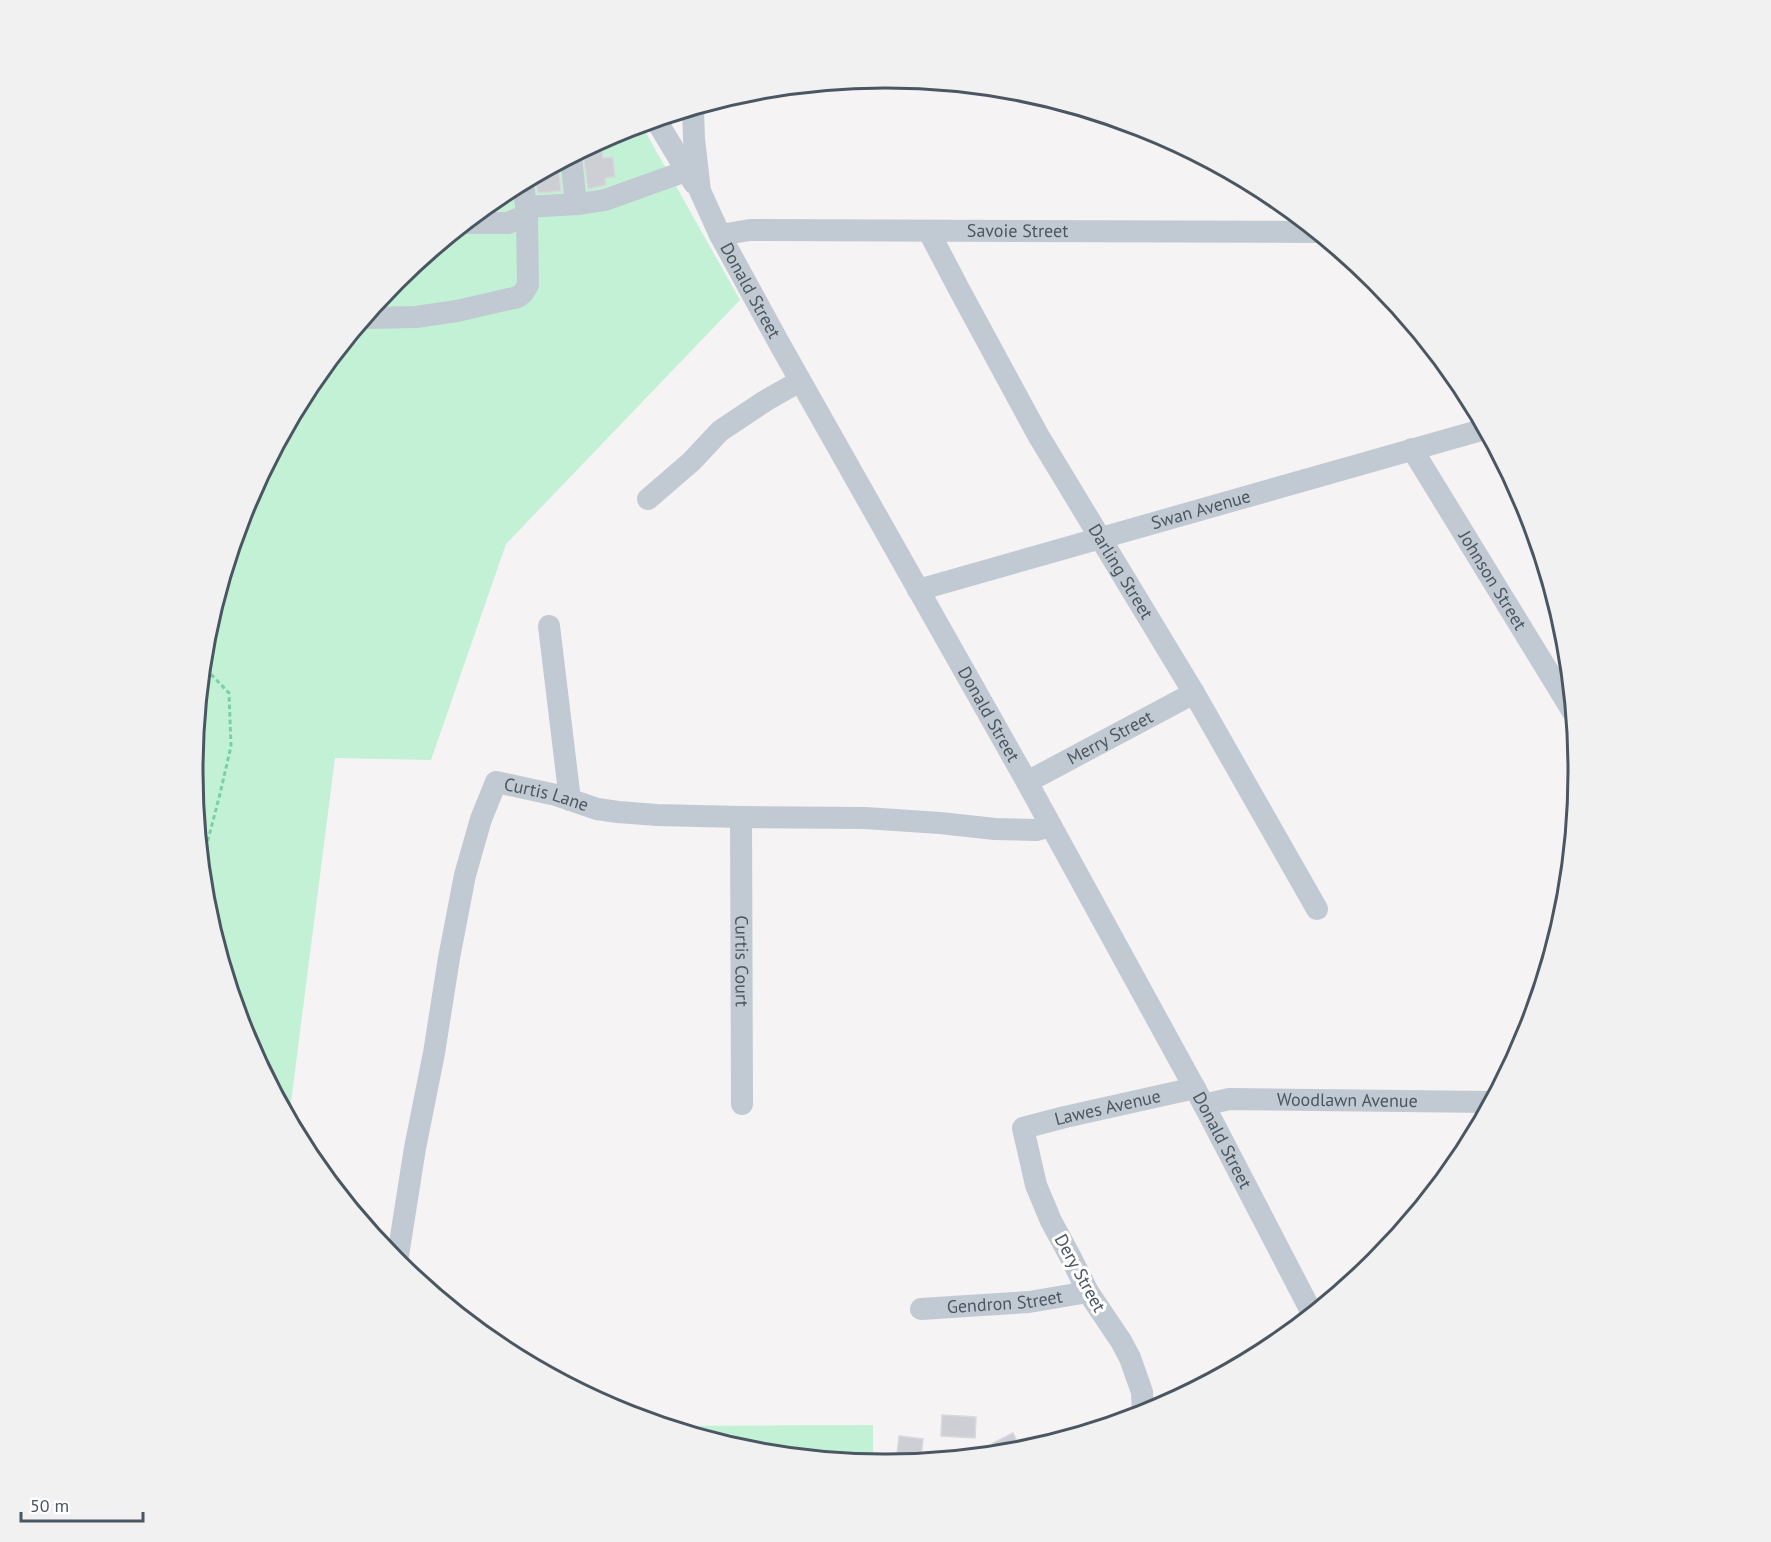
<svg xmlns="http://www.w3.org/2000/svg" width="1771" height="1542" font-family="'PT Sans',sans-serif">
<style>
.green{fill:#c3f1d5}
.building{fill:#cdcfd5;stroke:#d7d9de;stroke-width:1.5}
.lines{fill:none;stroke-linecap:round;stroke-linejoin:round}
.path{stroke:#7ad0a6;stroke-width:3;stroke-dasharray:4.5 3;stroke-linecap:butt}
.minor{stroke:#c1cad2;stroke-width:22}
.labels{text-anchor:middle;stroke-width:6;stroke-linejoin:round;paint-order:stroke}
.street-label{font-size:18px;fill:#4a5661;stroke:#fff}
.rim{fill:none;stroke:#4a5661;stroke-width:3}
</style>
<rect width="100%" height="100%" fill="#f5f3f3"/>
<!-- green -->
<path class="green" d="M 641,124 L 740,300 L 506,544 L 431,760 L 335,758 L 289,1118 L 245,1036 L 206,906 L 193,771 L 206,635 L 245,505 L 309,386 L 396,281 L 501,195 L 621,131 Z
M 873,1425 L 873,1463 L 750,1451 L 668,1426 Z"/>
<!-- building -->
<path class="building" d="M 602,151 L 603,158 L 613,157 L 615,177 L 605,178 L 606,185 L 588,189 L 583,153 Z
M 558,164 L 561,191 L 538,193 L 535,177 Z
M 942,1415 L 976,1417 L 975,1438 L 941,1436 Z
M 1013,1433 L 1021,1450 L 998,1453 L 993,1443 Z
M 899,1436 L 923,1439 L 921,1457 L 919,1457 L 918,1461 L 896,1463 Z"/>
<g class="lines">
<!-- path -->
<path class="path" d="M 202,863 L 220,794 L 231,746 L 229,693 L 203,666"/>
<!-- minor -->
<g class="minor">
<path id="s1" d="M 693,109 L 694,139 L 700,191 L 720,235 L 779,343 L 1027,782 L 1204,1105 L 1312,1313"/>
<path d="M 656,120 L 694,183"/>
<path d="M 571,157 L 576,204"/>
<path d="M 526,207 L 579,204 L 605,200 L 686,171"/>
<path d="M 466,223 L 508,223 L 527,215 L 523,183"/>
<path id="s2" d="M 929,232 L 960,291 L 1038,435 L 1194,693 L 1317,909"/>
<path id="s3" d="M 720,235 L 750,230 L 1316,232"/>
<path d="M 365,318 L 416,317 L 457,311 L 518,297 L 523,293 L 528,285 L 527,215"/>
<path id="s4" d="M 1412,449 L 1573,712"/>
<path d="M 648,499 L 692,461 L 720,431 L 765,401 L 800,381"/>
<path id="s5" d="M 918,590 L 1485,429"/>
<path d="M 549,626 L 570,800"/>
<path id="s6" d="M 1027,782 L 1194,693"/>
<path id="s7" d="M 741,817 L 742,1104"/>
<path id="s8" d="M 1204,1105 L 1229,1099 L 1491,1102"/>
<path id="s9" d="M 397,1262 L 415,1148 L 434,1053 L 449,958 L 465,875 L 481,819 L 496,782 L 556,795 L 597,809 L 618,812 L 657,815 L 741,817 L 865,818 L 940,823 L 995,829 L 1036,830 L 1051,826"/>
<path id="s10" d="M 921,1309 L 1029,1302 L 1088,1292"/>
<path id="s11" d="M 1143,1413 L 1142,1392 L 1130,1358 L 1121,1341 L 1088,1292 L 1070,1256 L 1051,1221 L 1036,1185 L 1023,1128 L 1065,1117 L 1195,1088"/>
</g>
</g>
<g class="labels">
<!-- street labels -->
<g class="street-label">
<text dy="6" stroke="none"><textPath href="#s3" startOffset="298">Savoie Street</textPath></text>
<text dy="6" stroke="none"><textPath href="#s1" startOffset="194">Donald Street</textPath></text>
<text dy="6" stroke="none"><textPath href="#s5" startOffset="294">Swan Avenue</textPath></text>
<text dy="6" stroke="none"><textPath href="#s2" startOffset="390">Darling Street</textPath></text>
<text dy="6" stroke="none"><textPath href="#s4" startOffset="154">Johnson Street</textPath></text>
<text dy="6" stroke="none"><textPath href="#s1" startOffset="680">Donald Street</textPath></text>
<text dy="6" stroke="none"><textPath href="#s6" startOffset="94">Merry Street</textPath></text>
<text dy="6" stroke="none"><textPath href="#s9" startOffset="543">Curtis Lane</textPath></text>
<text dy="6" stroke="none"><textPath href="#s7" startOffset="144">Curtis Court</textPath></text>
<text dy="6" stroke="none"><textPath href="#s8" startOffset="144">Woodlawn Avenue</textPath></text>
<text dy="6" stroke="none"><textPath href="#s11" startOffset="400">Lawes Avenue</textPath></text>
<text dy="6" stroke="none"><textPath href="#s1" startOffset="1166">Donald Street</textPath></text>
<text transform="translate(1080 1273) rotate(61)" y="6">Dery Street</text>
<text dy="6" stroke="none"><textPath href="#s10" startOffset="84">Gendron Street</textPath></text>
</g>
</g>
<!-- crop -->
<path d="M0 0H1771V1542H0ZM885 88H886A682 682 0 0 1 1568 770V772A682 682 0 0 1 886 1454H885A682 682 0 0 1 203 772V770A682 682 0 0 1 885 88Z" fill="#f1f1f2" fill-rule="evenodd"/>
<path class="rim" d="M885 88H886A682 682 0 0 1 1568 770V772A682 682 0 0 1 886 1454H885A682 682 0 0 1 203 772V770A682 682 0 0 1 885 88Z"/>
<!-- scale -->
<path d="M21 1512v9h122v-9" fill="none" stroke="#4a5661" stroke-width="3"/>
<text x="30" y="1512" font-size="18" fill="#4a5661" stroke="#ffffff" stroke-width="4.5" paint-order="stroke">50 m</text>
</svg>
